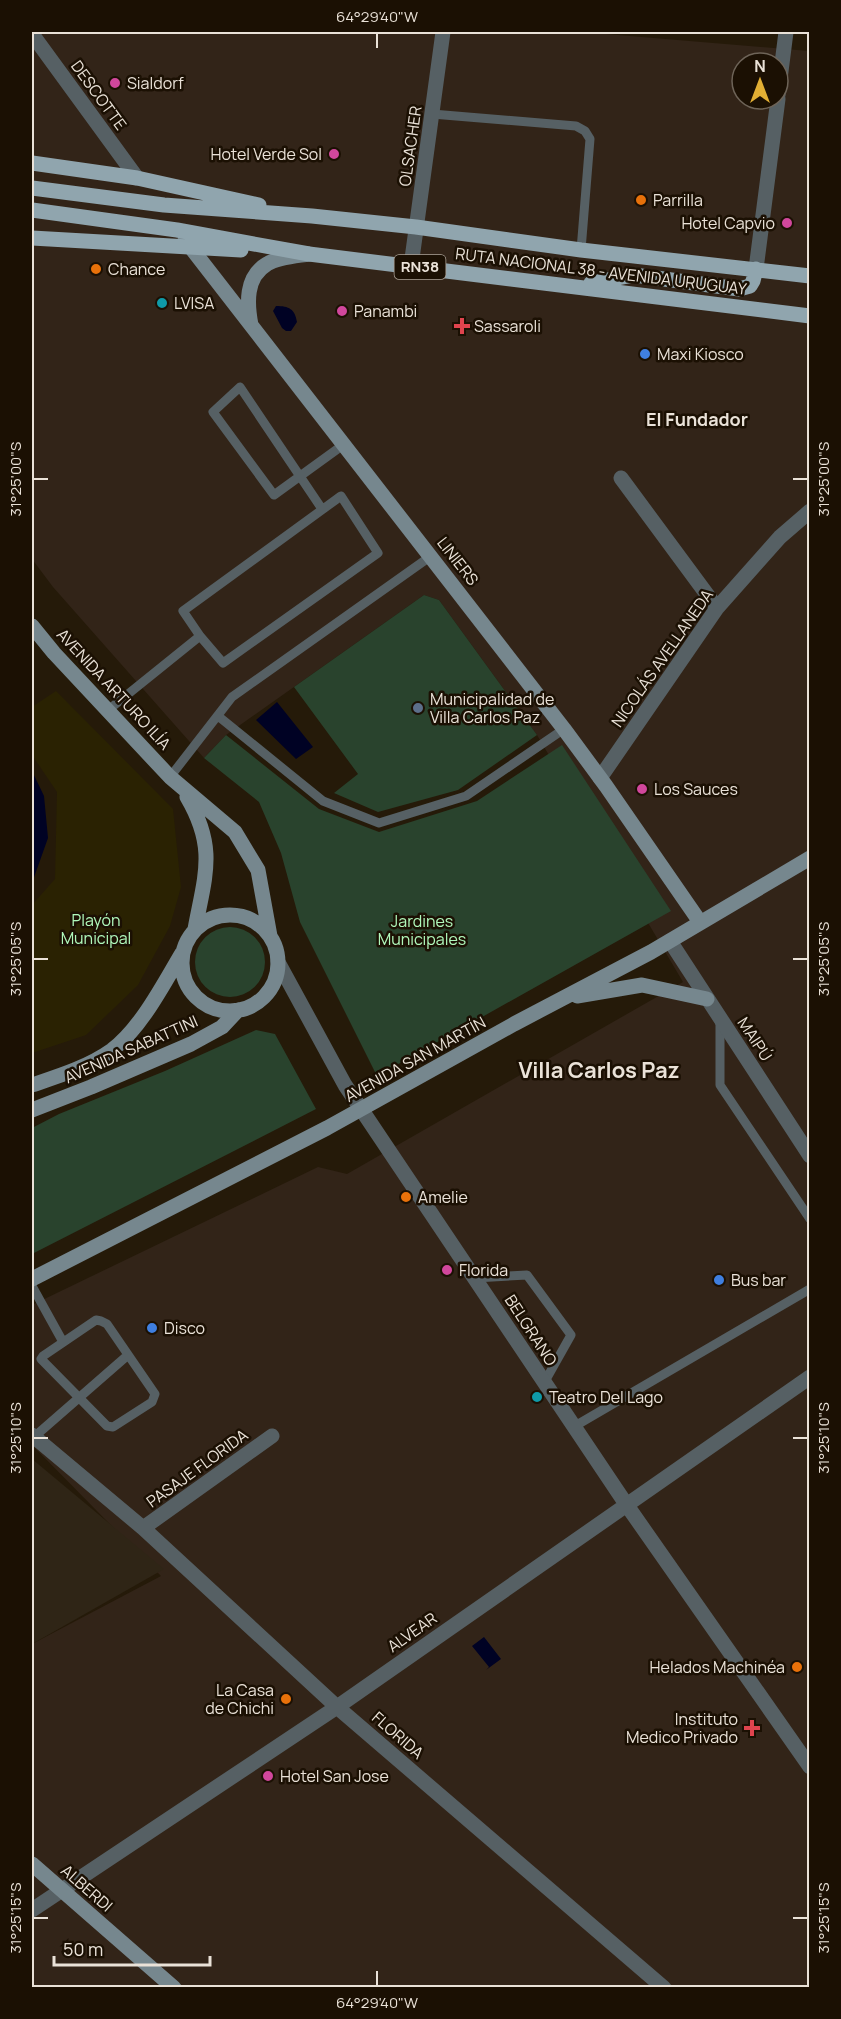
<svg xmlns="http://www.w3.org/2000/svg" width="841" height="2019" font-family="Manrope,sans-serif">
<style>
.commercial{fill:#322418;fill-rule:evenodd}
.education{fill:#2f2516}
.green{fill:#29432d}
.sand{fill:#2a2202}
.water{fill:#000224}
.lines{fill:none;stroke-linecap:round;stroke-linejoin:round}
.lane{stroke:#566064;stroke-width:9}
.street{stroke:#566064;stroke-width:15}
.secondary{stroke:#76878e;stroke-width:15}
.primary{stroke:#90a5ae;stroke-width:15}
.ticks{fill:none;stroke:#eae2d8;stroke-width:2}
.hotel-dot{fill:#d1479c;stroke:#1b1003;stroke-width:2}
.food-dot{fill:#e8710a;stroke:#1b1003;stroke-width:2}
.culture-dot{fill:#0f9aa8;stroke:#1b1003;stroke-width:2}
.health-dot{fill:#e0444e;stroke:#1b1003;stroke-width:2}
.shop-dot{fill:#3f7fe0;stroke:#1b1003;stroke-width:2}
.service-dot{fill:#5c6f8a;stroke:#1b1003;stroke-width:2}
.labels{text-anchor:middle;stroke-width:5;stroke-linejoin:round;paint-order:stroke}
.shield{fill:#1b1003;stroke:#aca398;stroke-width:1.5}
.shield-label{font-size:15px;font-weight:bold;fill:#eae2d8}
.poi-label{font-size:16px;fill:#eae2d8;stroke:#1b1003;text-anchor:start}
.street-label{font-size:16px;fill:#eae2d8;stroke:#1b1003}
.park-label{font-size:16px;fill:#b0f8bb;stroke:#1b1003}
.neighbourhood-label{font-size:18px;font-weight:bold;fill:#eae2d8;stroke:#1b1003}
.district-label{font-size:22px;font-weight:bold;fill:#eae2d8;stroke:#1b1003}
.neatline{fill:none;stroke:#eae2d8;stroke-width:2}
.ticks-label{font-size:15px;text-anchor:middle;fill:#eae2d8}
</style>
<rect width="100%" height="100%" fill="#251a09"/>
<!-- commercial -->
<path class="commercial" d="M 32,32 L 582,32 L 809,51 L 809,1987 L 32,1987 L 32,1644 L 161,1576 L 32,1445 L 32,1305 L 318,1167 L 347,1174 L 683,982 L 537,735 L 439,600 L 424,595 L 226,735 L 204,758 L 53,587 L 32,559 ZM 742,63 L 778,63 L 778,99 L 742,99 Z"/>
<!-- education -->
<path class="education" d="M 32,1459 L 164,1569 L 32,1644 Z"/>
<!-- green -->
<path class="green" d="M 424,595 L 439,600 L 537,735 L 458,790 L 378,812 L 334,793 L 358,774 L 294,687 Z
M 226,735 L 319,809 L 379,832 L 477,801 L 562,745 L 671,911 L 377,1076 L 300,922 L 281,853 L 259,802 L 204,758 Z
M195 962a35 35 0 1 1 70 0a35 35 0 1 1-70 0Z
M 256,1030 L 275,1034 L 316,1109 L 32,1254 L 32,1128 L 59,1114 L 165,1071 Z"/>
<!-- sand -->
<path class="sand" d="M 56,691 L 173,809 L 181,887 L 170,926 L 138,985 L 86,1035 L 32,1053 L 32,905 L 55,879 L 57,792 L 32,755 L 32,707 Z"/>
<!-- water -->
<path class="water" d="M 276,306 C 289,306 295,309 297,322 L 291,331 L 286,331 L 282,328 L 273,311 Z
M 277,702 L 313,747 L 296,759 L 256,720 Z
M 32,771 L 44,796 L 48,838 L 32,883 Z
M 484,1637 L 501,1659 L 486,1670 L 489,1667 L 472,1646 Z"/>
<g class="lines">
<!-- lane -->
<path class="lane" d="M 432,114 L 576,126 L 585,131 L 590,139 L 581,250
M 322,509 L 240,387 L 213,412 L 274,495 L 343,445
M 107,711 L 200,636 L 223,663 L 378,553 L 341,496 L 183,611 L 200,636
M 218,716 L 323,801 L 379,823 L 466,796 L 564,729
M 170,777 L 232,697 L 431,556
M 720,1020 L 720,1085 L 810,1219
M 475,1278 L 527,1275 L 571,1335 L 544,1383
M 32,1286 L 63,1342
M 96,1320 L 101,1321 L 107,1324 L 155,1394 L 152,1402 L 113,1427 L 107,1426 L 41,1359 L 43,1356 Z
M 575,1426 L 810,1289
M 34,1437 L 128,1355"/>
<!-- street -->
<path class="street" d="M 32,34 L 137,178
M 778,95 L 786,32
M 411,266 L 443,32
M 756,269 L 778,99
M 621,478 L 717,608
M 600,778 L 717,608 L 780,537 L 810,511
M 670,941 L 810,1156
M 278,962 L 345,1085 L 626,1504 L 810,1767
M 32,1435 L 143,1528 L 337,1707 L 664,1988
M 143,1528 L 272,1436
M 32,1910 L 337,1707 L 810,1377"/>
<!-- secondary -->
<path class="secondary" d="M 185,240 L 564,729 L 606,786 L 700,922
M 251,325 C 247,304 245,277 267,264 C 278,257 296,256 309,254
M 32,626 L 54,653 L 170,777 L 235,832 L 258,870 L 270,936
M 187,797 C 217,848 205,875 195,929
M182 963a48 48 0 1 1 96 0a48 48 0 1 1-96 0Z
M 577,996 L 642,985 L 707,999
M 32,1085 C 59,1076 88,1067 112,1050 C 141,1028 163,985 182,953
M 32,1110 L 91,1087 L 191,1044 L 222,1027 L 238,1010
M 32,1279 L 327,1128 L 514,1024 L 651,952 L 810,858
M 32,1864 L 174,1988"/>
<!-- primary -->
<path class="primary" d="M 32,163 L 137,178 L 259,205
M 32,188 L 164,205 L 312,216 L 416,227 L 581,250 L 810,276
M 32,210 L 177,230 L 309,254 L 810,316
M 32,238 L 241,250
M 591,283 L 634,275 L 739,289 L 750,286 L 753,281 L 756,269"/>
</g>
<!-- ticks -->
<path class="ticks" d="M 377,33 L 377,48M 33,479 L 48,479M 793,479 L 808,479M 33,959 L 48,959M 793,959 L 808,959M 33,1438 L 48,1438M 793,1438 L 808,1438M 33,1918 L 48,1918M 793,1918 L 808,1918M 377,1971 L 377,1986"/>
<!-- markers -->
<g class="hotel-dot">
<circle cx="115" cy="83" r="6"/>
<circle cx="334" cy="154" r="6"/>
<circle cx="787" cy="223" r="6"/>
<circle cx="342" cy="311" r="6"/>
<circle cx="642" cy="789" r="6"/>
<circle cx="447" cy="1270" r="6"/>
<circle cx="268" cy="1776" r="6"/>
</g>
<g class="food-dot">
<circle cx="641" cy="200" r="6"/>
<circle cx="96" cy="269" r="6"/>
<circle cx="406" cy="1197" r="6"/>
<circle cx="797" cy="1667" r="6"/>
<circle cx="286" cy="1699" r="6"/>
</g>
<g class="culture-dot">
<circle cx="162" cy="303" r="6"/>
<circle cx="537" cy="1397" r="6"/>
</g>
<g class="health-dot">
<path d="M459 317h6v6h6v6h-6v6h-6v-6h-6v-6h6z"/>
<path d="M749 1719h6v6h6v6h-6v6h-6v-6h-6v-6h6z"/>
</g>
<g class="shop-dot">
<circle cx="645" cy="354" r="6"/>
<circle cx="719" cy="1280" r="6"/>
<circle cx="152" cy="1328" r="6"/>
</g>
<circle class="service-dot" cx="418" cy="708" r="6"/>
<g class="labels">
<!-- shield labels -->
<rect class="shield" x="394.5" y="255" width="51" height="24" rx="4.5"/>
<g class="shield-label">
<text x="420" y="272">RN38</text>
</g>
<!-- poi labels -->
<g class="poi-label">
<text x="127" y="89">Sialdorf</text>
<text x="322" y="160" text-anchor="end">Hotel Verde Sol</text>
<text x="653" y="206">Parrilla</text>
<text x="775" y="229" text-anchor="end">Hotel Capvio</text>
<text x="108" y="275">Chance</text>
<text x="174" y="309">LVISA</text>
<text x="354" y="317">Panambi</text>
<text x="474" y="332">Sassaroli</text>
<text x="657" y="360">Maxi Kiosco</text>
<text x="430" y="705">Municipalidad de<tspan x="430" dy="18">Villa Carlos Paz</tspan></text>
<text x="654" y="795">Los Sauces</text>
<text x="418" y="1203">Amelie</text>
<text x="459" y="1276">Florida</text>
<text x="731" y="1286">Bus bar</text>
<text x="164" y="1334">Disco</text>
<text x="549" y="1403">Teatro Del Lago</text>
<text x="785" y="1673" text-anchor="end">Helados Machinéa</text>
<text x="274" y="1696" text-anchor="end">La Casa<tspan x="274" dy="18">de Chichi</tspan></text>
<text x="738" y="1725" text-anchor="end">Instituto<tspan x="738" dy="18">Medico Privado</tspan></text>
<text x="280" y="1782">Hotel San Jose</text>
</g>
<!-- street labels -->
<g class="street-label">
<text transform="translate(99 95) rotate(54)" y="6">DESCOTTE</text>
<text transform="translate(410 146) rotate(-82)" y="6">OLSACHER</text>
<text transform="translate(601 271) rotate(7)" y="6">RUTA NACIONAL 38 - AVENIDA URUGUAY</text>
<text transform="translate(458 561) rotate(52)" y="6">LINIERS</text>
<text transform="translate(662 658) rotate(-55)" y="6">NICOLÁS AVELLANEDA</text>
<text transform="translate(114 689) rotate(47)" y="6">AVENIDA ARTURO ILÍA</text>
<text transform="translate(755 1039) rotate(57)" y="6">MAIPÚ</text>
<text transform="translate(131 1049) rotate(-24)" y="6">AVENIDA SABATTINI</text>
<text transform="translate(415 1059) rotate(-29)" y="6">AVENIDA SAN MARTÍN</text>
<text transform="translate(531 1330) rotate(57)" y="6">BELGRANO</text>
<text transform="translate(197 1468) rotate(-36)" y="6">PASAJE FLORIDA</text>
<text transform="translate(412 1632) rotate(-35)" y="6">ALVEAR</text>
<text transform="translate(398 1735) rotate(41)" y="6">FLORIDA</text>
<text transform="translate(87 1888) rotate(41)" y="6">ALBERDI</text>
</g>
<!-- park labels -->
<g class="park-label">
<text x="96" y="926">Playón<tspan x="96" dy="18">Municipal</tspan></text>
<text x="422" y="927">Jardines<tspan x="422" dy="18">Municipales</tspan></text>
</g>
<!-- neighbourhood labels -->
<g class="neighbourhood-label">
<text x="697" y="426">El Fundador</text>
</g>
<!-- district labels -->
<g class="district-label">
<text x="599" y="1078">Villa Carlos Paz</text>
</g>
</g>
<!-- border -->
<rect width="841" height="2019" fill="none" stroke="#1b1003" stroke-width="66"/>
<!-- north arrow -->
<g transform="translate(760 81)"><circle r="28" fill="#1b1003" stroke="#6e6458" stroke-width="1.5"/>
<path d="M0-4.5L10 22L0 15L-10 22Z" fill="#e2af34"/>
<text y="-9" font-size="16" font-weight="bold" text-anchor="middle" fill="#eae2d8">N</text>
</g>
<!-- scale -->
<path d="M54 1956v9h156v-9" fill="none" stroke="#eae2d8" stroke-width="3"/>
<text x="63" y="1956" font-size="18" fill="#eae2d8" stroke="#1b1003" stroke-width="4.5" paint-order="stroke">50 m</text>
<rect x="33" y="33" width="775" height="1953" class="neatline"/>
<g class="ticks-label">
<text x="377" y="22">64°29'40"W</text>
<text transform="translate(16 479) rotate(-90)" y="5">31°25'00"S</text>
<text transform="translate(824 479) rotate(-90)" y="5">31°25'00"S</text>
<text transform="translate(16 959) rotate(-90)" y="5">31°25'05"S</text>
<text transform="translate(824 959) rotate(-90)" y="5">31°25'05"S</text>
<text transform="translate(16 1438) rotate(-90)" y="5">31°25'10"S</text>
<text transform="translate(824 1438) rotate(-90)" y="5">31°25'10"S</text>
<text transform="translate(16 1918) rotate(-90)" y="5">31°25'15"S</text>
<text transform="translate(824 1918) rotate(-90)" y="5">31°25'15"S</text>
<text x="377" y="2008">64°29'40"W</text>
</g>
</svg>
